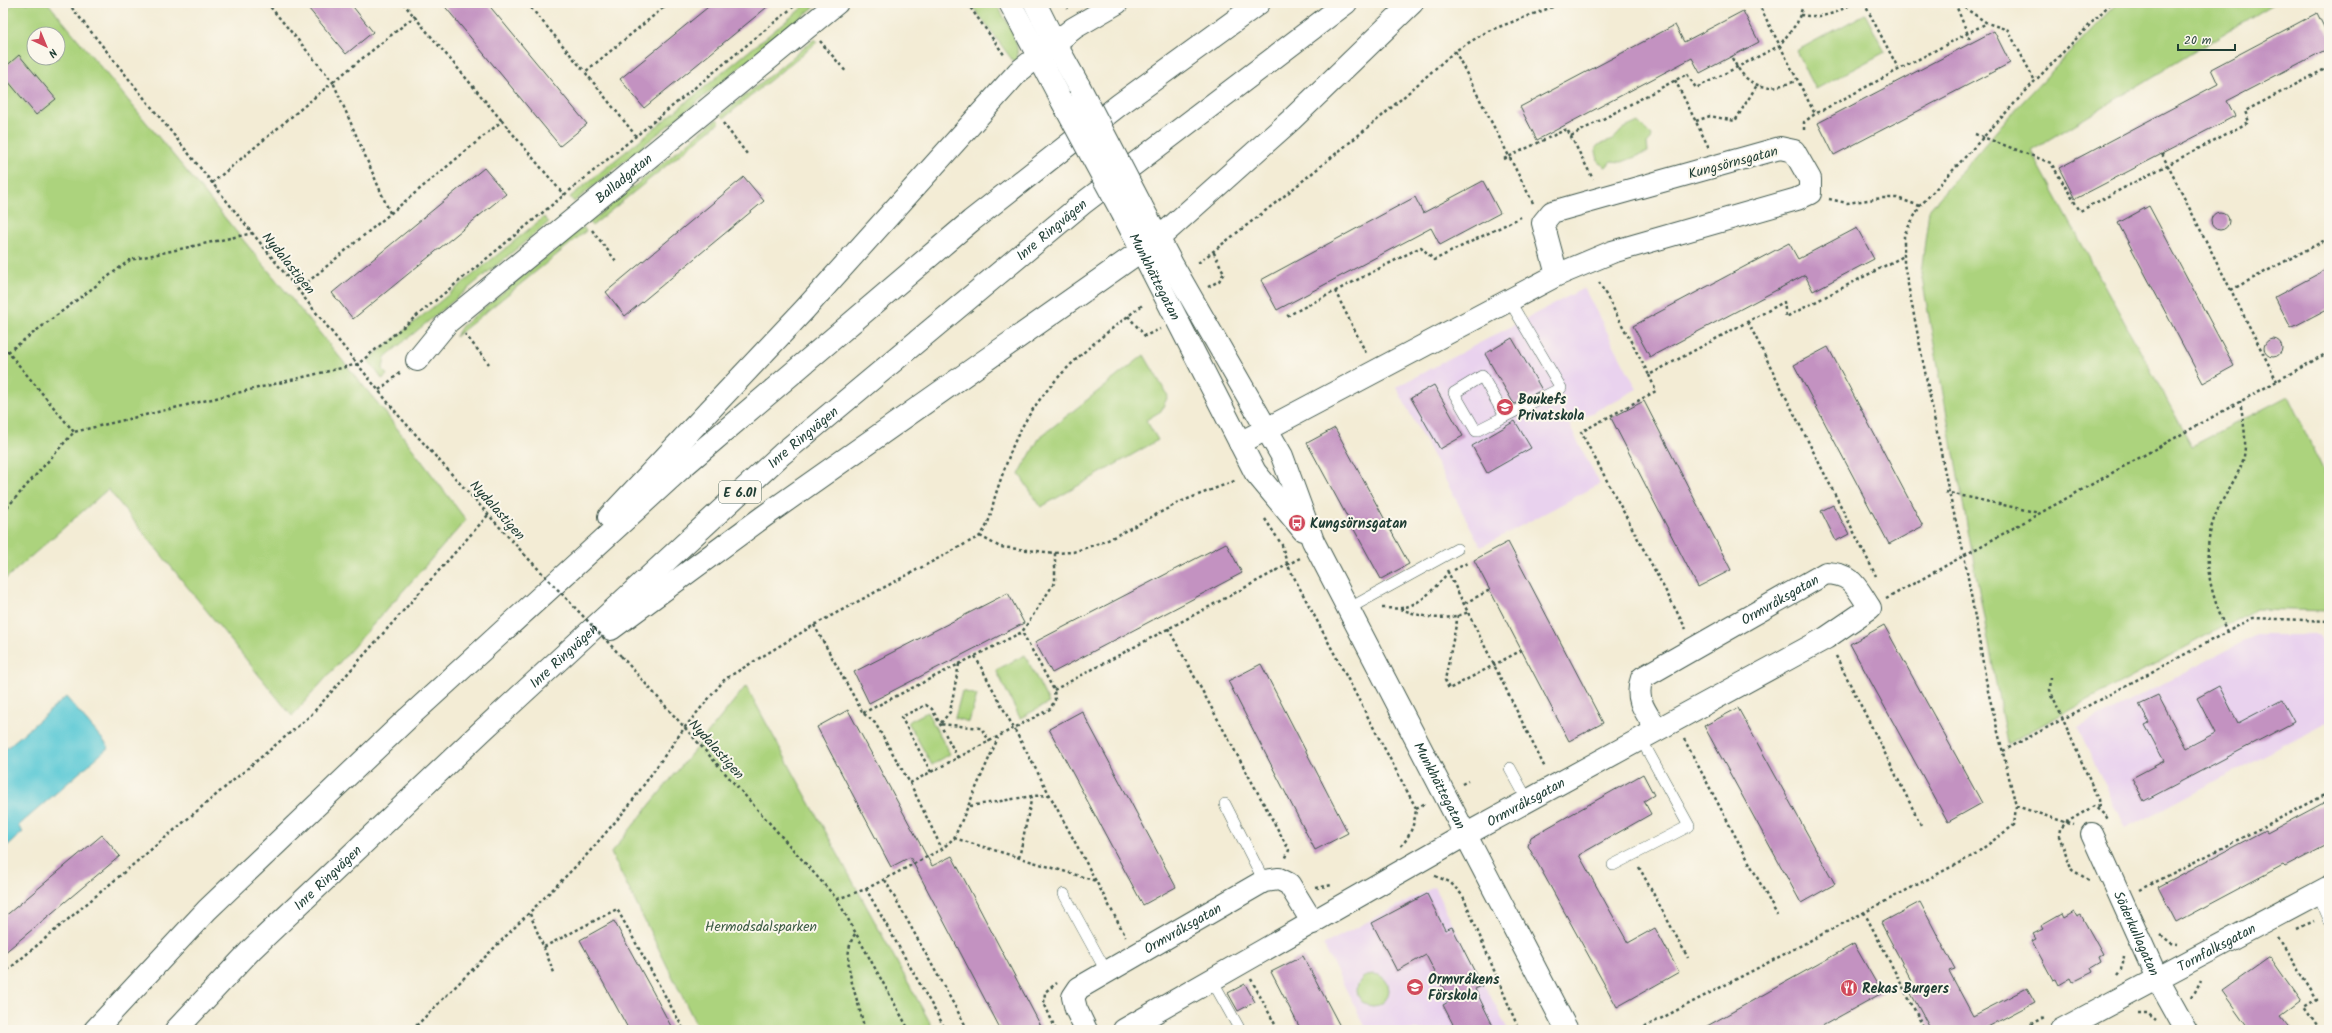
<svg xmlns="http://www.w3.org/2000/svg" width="2332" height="1033" font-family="Kalam,sans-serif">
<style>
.built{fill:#e9d2ee}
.green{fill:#acd37d;stroke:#668858;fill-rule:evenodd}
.water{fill:#5ecad6;stroke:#3e8485}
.building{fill:#c392c1}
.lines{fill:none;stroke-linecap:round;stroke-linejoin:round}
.lane-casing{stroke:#3f574c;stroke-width:12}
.street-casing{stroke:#3f574c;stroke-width:24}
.secondary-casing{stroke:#3f574c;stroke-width:24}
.highway-casing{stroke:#3f574c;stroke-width:24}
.path{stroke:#3f574c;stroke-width:2.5;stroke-dasharray:3 3;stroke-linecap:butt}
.lane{stroke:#fff;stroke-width:11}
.street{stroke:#fff;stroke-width:22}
.secondary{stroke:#fff;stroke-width:22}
.highway{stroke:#fff;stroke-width:22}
.secondary-bridge-casing{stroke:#3f574c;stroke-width:24;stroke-linecap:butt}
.path-bridge{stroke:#3f574c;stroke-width:2.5;stroke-dasharray:3 3;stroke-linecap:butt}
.secondary-bridge{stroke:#fff;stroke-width:22}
.labels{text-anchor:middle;stroke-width:4;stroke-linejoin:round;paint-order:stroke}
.shield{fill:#fbf7ec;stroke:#61756b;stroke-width:1}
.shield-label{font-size:13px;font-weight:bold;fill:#1f3d34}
.street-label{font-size:14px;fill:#1f3d34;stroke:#fbf7ec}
.poi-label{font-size:14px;font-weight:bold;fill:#1f3d34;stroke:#fbf7ec;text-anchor:start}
.park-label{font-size:14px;fill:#3b5b43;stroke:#fbf7ec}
</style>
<rect width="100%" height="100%" fill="#fbf7ec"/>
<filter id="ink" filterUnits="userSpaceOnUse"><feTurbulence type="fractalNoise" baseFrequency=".025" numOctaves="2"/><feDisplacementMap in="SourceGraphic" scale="8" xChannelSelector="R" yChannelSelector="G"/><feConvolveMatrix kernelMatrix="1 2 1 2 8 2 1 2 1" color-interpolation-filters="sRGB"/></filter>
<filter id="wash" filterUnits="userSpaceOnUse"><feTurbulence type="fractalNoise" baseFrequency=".012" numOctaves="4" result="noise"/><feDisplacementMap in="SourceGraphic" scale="16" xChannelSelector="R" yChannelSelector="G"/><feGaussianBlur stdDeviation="0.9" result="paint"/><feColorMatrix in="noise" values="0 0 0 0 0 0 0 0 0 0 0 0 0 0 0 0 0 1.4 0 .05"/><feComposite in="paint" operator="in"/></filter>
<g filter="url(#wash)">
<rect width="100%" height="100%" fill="#f3ecd5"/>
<!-- built -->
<path class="built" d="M 1584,288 L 1637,389 L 1569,425 L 1600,484 L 1481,547 L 1396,387 Z
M 2256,635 L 2319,635 L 2329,657 L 2329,721 L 2125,829 L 2078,728 Z
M 1434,887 L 1508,1030 L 1367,1030 L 1323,945 Z"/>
<!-- green -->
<path class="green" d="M 15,3 L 48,3 L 384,411 L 466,520 L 292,716 L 108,489 L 3,581 L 3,13 ZM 34,34 L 58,34 L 58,58 L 34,58 Z
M 808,3 L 819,3 L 574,202 L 570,197 Z
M 970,3 L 996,3 C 1006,22 1023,43 1016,65 Z
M 2117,3 L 2274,3 L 2031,151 L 2192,446 L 2288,396 L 2329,482 L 2329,611 L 2256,609 L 2007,744 L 1921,273 L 1929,210 L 2010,115 Z
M 1865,14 L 1885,52 L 1816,89 L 1796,51 Z
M 815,39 L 817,42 L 724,118 L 721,115 Z
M 717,119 L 720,122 L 592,226 L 589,223 Z
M 1638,122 L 1652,136 L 1651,140 L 1647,144 L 1648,152 L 1622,162 L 1611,161 L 1606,167 L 1599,163 C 1593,142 1595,147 1612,140 C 1615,138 1618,134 1621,131 C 1625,127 1632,125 1638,122 Z
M 544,217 L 549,222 L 385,357 L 383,369 L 387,375 L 382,379 L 368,360 Z
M 583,227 L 586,231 L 455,337 L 462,326 Z
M 1144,355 L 1168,396 L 1161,411 L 1146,420 L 1158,440 L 1041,507 L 1019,474 L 1040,437 Z
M 1025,655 L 1049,703 L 1020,718 L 996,670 Z
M 746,686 L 934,1030 L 699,1030 L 611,853 Z
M 962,691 L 977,695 L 969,722 L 955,718 Z
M 927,712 L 950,754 L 932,765 L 908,722 Z
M1357 990a16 16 0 1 1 32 0a16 16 0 1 1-32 0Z"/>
<!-- water -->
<path class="water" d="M 66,697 L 109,747 L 18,826 L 23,832 L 7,846 L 3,842 L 3,751 Z"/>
<g id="blocks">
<!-- building -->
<path class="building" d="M 304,3 L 350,3 L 373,32 L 346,54 Z
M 442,3 L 487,3 L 587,124 L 560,146 Z
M 713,3 L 772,3 L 644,108 L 620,79 Z
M 1743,11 L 1759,42 L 1700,73 L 1692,58 L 1537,140 L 1520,107 L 1675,25 L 1684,42 Z
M 2317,13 L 2329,37 L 2329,48 L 2227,101 L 2235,116 L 2075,199 L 2059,168 L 2218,84 L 2211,69 Z
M 1994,31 L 2010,63 L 1834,155 L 1818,123 Z
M 19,55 L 56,99 L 36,115 L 3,75 L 3,69 Z
M 484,168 L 506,194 L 353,319 L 332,293 Z
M 744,177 L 764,201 L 625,316 L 606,292 Z
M 1483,181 L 1500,213 L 1440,245 L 1431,228 L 1277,310 L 1261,280 L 1415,197 L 1423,213 Z
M 2149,206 L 2234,366 L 2203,383 L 2118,223 Z
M2211 221a9 9 0 1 1 18 0a9 9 0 1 1-18 0Z
M 1857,228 L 1874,259 L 1813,291 L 1805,275 L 1650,357 L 1633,326 L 1789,243 L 1798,259 Z
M 2329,268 L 2329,308 L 2291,328 L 2275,297 Z
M 1512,338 L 1542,390 L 1514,404 L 1485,354 Z
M2264 348a9 9 0 1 1 18 0a9 9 0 1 1-18 0Z
M 1828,347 L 1923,526 L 1889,544 L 1794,365 Z
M 1434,385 L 1463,436 L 1440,449 L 1411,398 Z
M 1644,401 L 1731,570 L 1698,587 L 1611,418 Z
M 1515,421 L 1531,448 L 1487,473 L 1472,446 Z
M 1335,428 L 1409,564 L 1381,579 L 1307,443 Z
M 1833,505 L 1849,534 L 1836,541 L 1821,511 Z
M 1508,542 L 1603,723 L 1569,741 L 1474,560 Z
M 1226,543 L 1242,573 L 1052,673 L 1035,642 Z
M 1008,593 L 1024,623 L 869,703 L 854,672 Z
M 1884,625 L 1982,803 L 1948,822 L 1850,644 Z
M 1261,664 L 1348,833 L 1315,850 L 1228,681 Z
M 2219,686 L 2238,723 L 2282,700 L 2294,722 L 2144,801 L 2132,778 L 2164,761 L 2145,725 L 2149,723 L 2139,704 L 2158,695 L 2186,748 L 2215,733 L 2197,698 Z
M 1738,708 L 1835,884 L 1801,903 L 1704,726 Z
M 848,710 L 932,866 L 952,856 L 1043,1030 L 1001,1030 L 910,857 L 891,867 L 817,727 Z
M 1082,711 L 1176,887 L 1143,905 L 1049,729 Z
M 1643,774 L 1654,795 L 1644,801 L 1651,814 L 1579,855 L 1628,943 L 1655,928 L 1679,972 L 1617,1007 L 1528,846 L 1531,837 Z
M 2329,800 L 2329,844 L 2285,867 L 2283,865 L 2176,922 L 2158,887 L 2265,830 L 2267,833 Z
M 102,835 L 120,856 L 3,954 L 3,918 Z
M 1427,894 L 1445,930 L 1452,927 L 1482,986 L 1475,989 L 1495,1030 L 1456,1030 L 1443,1005 L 1450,1001 L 1426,955 L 1397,971 L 1372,923 Z
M 1920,902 L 1955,969 L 1949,971 L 1973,1016 L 2027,988 L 2035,1002 L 1982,1030 L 1931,1030 L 1909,990 L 1915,987 L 1881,923 Z
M 2074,912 L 2077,917 L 2081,915 L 2103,955 L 2099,957 L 2101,962 L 2091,968 L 2093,972 L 2073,982 L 2071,978 L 2059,985 L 2056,979 L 2053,980 L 2032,941 L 2036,939 L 2033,934 L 2043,929 L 2041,926 L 2062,914 L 2064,918 Z
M 614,921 L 653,992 L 673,1030 L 629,1030 L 580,940 Z
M 1854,944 L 1882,993 L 1815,1030 L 1700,1030 Z
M 1303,956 L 1342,1030 L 1301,1030 L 1271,972 Z
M 2270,957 L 2301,1001 L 2281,1016 L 2292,1030 L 2250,1030 L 2222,991 Z
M 1245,984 L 1255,1002 L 1238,1011 L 1228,993 Z"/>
</g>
</g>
<g filter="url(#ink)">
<use href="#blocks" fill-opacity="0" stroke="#3f574c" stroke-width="1"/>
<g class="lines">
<!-- lane casing -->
<g class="lane-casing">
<path id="lane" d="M 1505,416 L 1482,376 L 1454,393 L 1476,431 L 1561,388 L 1509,300
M 1348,609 L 1457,549
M 1510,768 L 1528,801
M 1225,804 L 1264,881
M 1613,865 L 1689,826 L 1641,739
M 2318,893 L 2329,919
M 1064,894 L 1106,971
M 1212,980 L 1240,1030"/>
</g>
<!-- street casing -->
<g class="street-casing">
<g id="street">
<path id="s1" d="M 417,360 L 448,322 L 837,3"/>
<path d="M 1240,443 L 1557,275 L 1612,252 L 1797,199 L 1810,193 L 1810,179 L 1794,151 L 1780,148 L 1552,212 L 1543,223 L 1557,275"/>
<path id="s2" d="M 2092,834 L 2157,978"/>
<path id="s3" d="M 1086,1030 L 1076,1009 L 1073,997 L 1079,988 L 1264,881 L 1279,879 L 1289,884 L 1313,923"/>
<path id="s4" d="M 1124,1030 L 1465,835 L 1657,730 C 1646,712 1634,700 1642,678 L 1826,573 C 1853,574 1856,587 1870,608 L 1826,638 L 1657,730"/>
<path id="s5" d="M 2061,1030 L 2329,887"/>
</g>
</g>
<!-- secondary casing -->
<g class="secondary-casing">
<g id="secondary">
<path d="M 1010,3 L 1062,101"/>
<path d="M 1035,3 L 1055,43 L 1079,86"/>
<path id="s6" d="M 1141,205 L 1173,266 L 1282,456 L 1313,541 L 1567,1030"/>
<path id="s7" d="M 1124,216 L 1255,472 L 1303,530"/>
<path d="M 2157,978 L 2186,1030"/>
</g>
</g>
<!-- highway casing -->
<g class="highway-casing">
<g id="highway">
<path d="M 609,517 L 805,309 L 1018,72 L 1074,28 L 1117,3"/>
<path d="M 611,629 L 763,517 L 1159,238 L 1291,120 L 1412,3"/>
<path d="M 95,1030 L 207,910 L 408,718 L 686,464 L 971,221 L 1119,105 L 1259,3"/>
<path id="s8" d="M 176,1030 L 252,949 L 483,730 L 782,454 L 1082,204 L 1346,3"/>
</g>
</g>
<!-- path -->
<path class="path" d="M 68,3 L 399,416 L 524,554
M 403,3 L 502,121
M 527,3 L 585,72
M 659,3 L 663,8 L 669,3
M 967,3 L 1005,56
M 1065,3 L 1068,9
M 1758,3 L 1815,114
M 1864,3 L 1898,68
M 1955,3 L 1971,42
M 1961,3 L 1962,6 L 1987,23 L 2008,30 L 2035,81
M 663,8 L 585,72 L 636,136 L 798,3
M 1800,15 C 1824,18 1833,15 1853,3
M 820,41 L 847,73
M 1455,51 L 1533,203
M 1732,58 C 1748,89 1765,92 1796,81
M 1675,80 L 1709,148
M 1696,121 L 1710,116 L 1735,121 L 1757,85
M 723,123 L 747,154
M 1804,130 L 1804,122 L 1815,114 L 1987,23
M 1975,134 L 2051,163 L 2080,211 L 2249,122 L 2245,111 L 2329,67
M 1571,136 L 1687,74 L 1696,88 L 1779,46 L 1797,23 L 1804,3
M 2162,154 L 2277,381
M 1504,159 L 1567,129 L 1593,179
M 212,183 L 333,82 L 267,3
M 1829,199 L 1847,203 L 1882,198 L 1897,198 L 1920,206
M 390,213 L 333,82 L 415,16
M 592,230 L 616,261
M 1198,263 L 1278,201 L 1382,116 L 1455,51 L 1488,31 L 1563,3
M 1599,282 L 1649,375 L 1784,302 L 1786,317 L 1904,256
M 1208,287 L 1219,281 L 1224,273 L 1213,251
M 298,290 L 502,121 L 564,195
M 2231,290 L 2329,238
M 1335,291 L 1366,353
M 1128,316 L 1145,336 L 1160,329
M 1287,316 L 1421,247 L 1434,260 L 1521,217
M 1748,322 L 1876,576
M 465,334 L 489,364
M 3,346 L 74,432
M 8,352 L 130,260 L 253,233
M 1649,375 L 1656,391 L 1581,432 L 1686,629
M 379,390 L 402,371
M 1945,492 L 2039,513
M 3,512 L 74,432 L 358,364 L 636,136
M 1265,519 L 1282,545 L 1287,564 L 1416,808 C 1415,823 1410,838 1399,848
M 980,536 L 1000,547 L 1055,553 L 1073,552 L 1106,541 L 1180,502 L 1237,480
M 1447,570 L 1545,768
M 1454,570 L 1469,562
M 1886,599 L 2329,352
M 1465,603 L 1490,590
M 1382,608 C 1389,608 1395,609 1401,608 C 1424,604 1434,587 1449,572
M 1400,609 C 1427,618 1442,622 1469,612
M 1458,615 L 1445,680 L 1449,689 L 1522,650
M 814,625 L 863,713 L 875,723 L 910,783 L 942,849
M 1168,628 L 1289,850 L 1285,860
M 2227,632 C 2208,588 2198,547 2221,503 C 2228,490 2242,469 2244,456 C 2247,437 2243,420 2240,401
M 621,656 L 837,899 L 909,1030
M 975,656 L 1126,937
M 1836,656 L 1921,825
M 959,664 L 950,712 L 940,724 L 981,728 L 990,742
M 2051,677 L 2050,690 L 2098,799 L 2099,809
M 1054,690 L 1300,558
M 863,713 L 1022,632 L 1055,582 L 1055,553
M 1684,739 L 1777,915
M 2003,751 L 2253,618 L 2329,621
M 931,772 L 901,717 L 926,705 L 932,709 L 958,758
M 910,783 L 1050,709 L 1055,700 L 1054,690 L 1022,632
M 1462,784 L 1468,781
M 970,806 L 1032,796 L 1051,795
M 2016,806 L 2074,825
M 1416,808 L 1426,803
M 954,838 L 1096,881
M 1019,858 L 1032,796
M 1639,867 L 1688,958
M 1435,876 L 1450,882 L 1463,896 L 1519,1030
M 885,880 L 968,1030
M 2089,880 L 2072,870 L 2059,836 L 2060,829 L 2067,822 L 2094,806 L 2106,816 L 2108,820
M 1316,888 L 1332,885
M 866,889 L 942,849 L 954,838 L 998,738
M 2140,890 L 2329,793
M 837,899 L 866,889 L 946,1030
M 1864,912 L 1925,1030
M 530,914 L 555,975
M 2297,929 L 2314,921
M 855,934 C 837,961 861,1001 864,1030
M 2161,935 L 2171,943 L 2178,944
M 2278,938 L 2317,1000 L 2304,1008 L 2319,1030
M 544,947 L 617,909 L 684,1030
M 3,974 L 310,716 L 489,514
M 2118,975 L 2122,970 L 2124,956
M 1251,979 L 1278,1030
M 2192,998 L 2201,980
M 2138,1013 L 2147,1013 L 2156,1020
M 412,1030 L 584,858 L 628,807 L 685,727 L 725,679 L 814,625 L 980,536 C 989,525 991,514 994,500 C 999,483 1006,465 1012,448 C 1038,385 1091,344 1144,304
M 1056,1030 L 1044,1003 L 1045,992 L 1057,983
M 1639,1030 L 1974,855 L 2014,825 L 2016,806 L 1988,691 L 1964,555 L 1949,493 L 1918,336 L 1904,264 L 1904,235 L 1920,206 L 2035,81 L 2111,3
M 2020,1030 L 2046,1016"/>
<!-- lane -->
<use href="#lane" class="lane"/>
<!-- street -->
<use href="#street" class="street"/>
<!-- secondary -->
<use href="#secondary" class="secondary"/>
<!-- highway -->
<use href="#highway" class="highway"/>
<!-- secondary-bridge casing -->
<g class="secondary-bridge-casing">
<path id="secondary-bridge" d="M 1079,86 L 1141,205
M 1062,101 L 1124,216"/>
</g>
<!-- path-bridge -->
<path class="path-bridge" d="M 524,554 L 621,656"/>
<!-- secondary-bridge -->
<use href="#secondary-bridge" class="secondary-bridge"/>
</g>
</g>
<!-- icons -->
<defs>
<g id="school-disc" transform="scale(0.9)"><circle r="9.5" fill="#d1495b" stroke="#fbf7ec"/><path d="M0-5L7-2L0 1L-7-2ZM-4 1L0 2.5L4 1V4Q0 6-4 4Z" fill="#fff"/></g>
<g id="bus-disc" transform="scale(0.9)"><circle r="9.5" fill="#d1495b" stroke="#fbf7ec"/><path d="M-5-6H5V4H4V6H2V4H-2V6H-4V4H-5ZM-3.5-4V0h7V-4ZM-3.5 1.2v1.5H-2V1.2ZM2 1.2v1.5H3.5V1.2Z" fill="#fff"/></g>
<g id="restaurant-disc" transform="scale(0.9)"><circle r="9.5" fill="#d1495b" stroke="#fbf7ec"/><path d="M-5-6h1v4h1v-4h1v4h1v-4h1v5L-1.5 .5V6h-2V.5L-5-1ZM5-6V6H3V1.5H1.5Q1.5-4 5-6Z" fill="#fff"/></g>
</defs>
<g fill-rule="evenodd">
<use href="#school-disc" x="1505" y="407"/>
<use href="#bus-disc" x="1297" y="523"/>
<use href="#school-disc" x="1415" y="987"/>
<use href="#restaurant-disc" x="1849" y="988"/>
</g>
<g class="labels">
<!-- shield labels -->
<rect class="shield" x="719" y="481" width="42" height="22" rx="3"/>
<g class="shield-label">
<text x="740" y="497">E 6.01</text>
</g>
<!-- street labels -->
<g class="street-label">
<text transform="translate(1733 162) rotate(-15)" y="5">Kungsörnsgatan</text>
<text dy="5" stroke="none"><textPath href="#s1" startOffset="276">Balladgatan</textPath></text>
<text dy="5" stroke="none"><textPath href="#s8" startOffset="1187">Inre Ringvägen</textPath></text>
<text transform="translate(289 263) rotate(51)" y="5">Nydalastigen</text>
<text dy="5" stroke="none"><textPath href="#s7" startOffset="68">Munkhättegatan</textPath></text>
<text dy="5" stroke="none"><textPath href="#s8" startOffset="863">Inre Ringvägen</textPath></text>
<text transform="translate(498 510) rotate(48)" y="5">Nydalastigen</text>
<text dy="5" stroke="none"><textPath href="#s4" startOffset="827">Ormvråksgatan</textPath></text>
<text dy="5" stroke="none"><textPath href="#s8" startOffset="539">Inre Ringvägen</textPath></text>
<text transform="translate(717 749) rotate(48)" y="5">Nydalastigen</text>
<text dy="5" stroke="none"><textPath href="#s6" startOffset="654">Munkhättegatan</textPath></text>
<text dy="5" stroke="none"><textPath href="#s4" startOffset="462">Ormvråksgatan</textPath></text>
<text dy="5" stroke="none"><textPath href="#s8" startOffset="215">Inre Ringvägen</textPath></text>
<text dy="5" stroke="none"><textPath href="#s3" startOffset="166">Ormvråksgatan</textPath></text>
<text dy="5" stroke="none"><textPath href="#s2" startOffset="109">Söderkullagatan</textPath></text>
<text dy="5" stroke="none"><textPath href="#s5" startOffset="176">Tornfalksgatan</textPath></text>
</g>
<!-- poi labels -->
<g class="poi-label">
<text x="1518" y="404">Boukefs<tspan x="1518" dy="16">Privatskola</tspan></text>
<text x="1310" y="528">Kungsörnsgatan</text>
<text x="1428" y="984">Ormvråkens<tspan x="1428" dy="16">Förskola</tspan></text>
<text x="1862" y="993">Rekas Burgers</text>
</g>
<!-- park labels -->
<g class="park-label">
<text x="761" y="931">Hermodsdalsparken</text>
</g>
</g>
<!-- margin -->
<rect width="2332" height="1033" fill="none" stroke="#fbf7ec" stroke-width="16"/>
<!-- north arrow -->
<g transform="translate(46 46) rotate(136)"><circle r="19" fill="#fbf7ec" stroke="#a3ada2"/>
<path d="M0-3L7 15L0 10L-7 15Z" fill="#d1495b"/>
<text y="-6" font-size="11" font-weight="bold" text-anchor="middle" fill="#1f3d34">N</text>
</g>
<!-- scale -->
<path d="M2178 44v6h57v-6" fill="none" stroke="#1f3d34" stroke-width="2"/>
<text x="2184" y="44" font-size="12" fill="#1f3d34" stroke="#fbf7ec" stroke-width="3" paint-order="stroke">20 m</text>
</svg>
